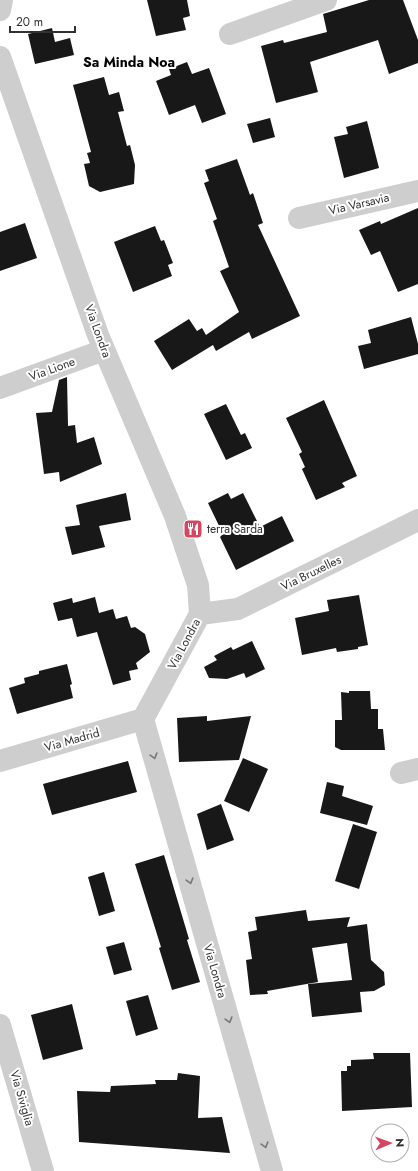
<svg xmlns="http://www.w3.org/2000/svg" width="418" height="1171" font-family="Jost,sans-serif">
<style>
.building{fill:#181818}
.lines{fill:none;stroke-linecap:round;stroke-linejoin:round}
.minor{stroke:#cecece;stroke-width:22}
.oneway{stroke:#787878}
.labels{text-anchor:middle;stroke-width:4;stroke-linejoin:round;paint-order:stroke}
.street-label{font-size:12px;fill:#313131;stroke:#fff}
.poi-label{font-size:12px;fill:#313131;stroke:#fff;text-anchor:start}
.quarter-label{font-size:14px;font-weight:bold;fill:#000;stroke:#fff}
</style>
<rect width="100%" height="100%" fill="#fff"/>
<!-- building -->
<path class="building" d="M 147,0 L 187,0 L 190,16 L 183,18 L 186,30 L 156,36 Z
M 369,0 L 403,0 L 418,40 L 418,63 L 389,74 L 378,40 L 310,62 L 318,92 L 276,103 L 261,46 L 283,40 L 284,43 L 327,32 L 323,14 Z
M 52,28 L 55,42 L 70,38 L 74,55 L 35,64 L 28,34 Z
M 187,62 L 192,74 L 209,68 L 226,114 L 202,123 L 195,105 L 169,115 L 156,81 L 171,75 L 169,69 Z
M 104,77 L 109,95 L 119,92 L 124,111 L 118,112 L 127,146 L 130,145 L 135,165 L 134,184 L 100,192 L 89,186 L 84,164 L 90,163 L 87,153 L 91,152 L 73,85 Z
M 270,118 L 275,137 L 253,143 L 247,124 Z
M 367,121 L 379,168 L 344,178 L 334,137 L 348,134 L 346,127 Z
M 237,159 L 250,195 L 253,193 L 263,223 L 258,225 L 300,316 L 252,339 L 249,332 L 216,351 L 213,345 L 172,370 L 154,341 L 189,319 L 197,331 L 202,328 L 206,335 L 239,312 L 220,271 L 229,267 L 213,221 L 217,219 L 204,183 L 209,181 L 205,170 Z
M 418,208 L 418,284 L 398,292 L 380,251 L 371,255 L 359,230 L 380,221 L 381,224 Z
M 25,223 L 37,258 L 0,271 L 0,232 Z
M 155,226 L 161,241 L 164,240 L 173,263 L 168,265 L 172,276 L 133,292 L 114,242 Z
M 411,317 L 418,344 L 418,354 L 364,369 L 358,346 L 371,343 L 368,330 Z
M 67,377 L 68,426 L 75,425 L 77,443 L 94,437 L 102,464 L 60,482 L 59,472 L 44,474 L 36,413 L 52,412 L 59,380 Z
M 324,400 L 357,476 L 342,483 L 345,487 L 316,500 L 302,469 L 305,467 L 299,454 L 302,452 L 286,418 Z
M 226,404 L 241,435 L 245,433 L 252,448 L 226,460 L 204,414 Z
M 126,493 L 131,520 L 99,526 L 105,547 L 72,555 L 65,527 L 80,525 L 76,505 Z
M 228,493 L 231,499 L 243,493 L 260,527 L 282,516 L 294,541 L 236,570 L 220,537 L 223,534 L 208,503 Z
M 359,595 L 368,645 L 358,647 L 358,649 L 337,652 L 336,648 L 302,655 L 295,618 L 329,611 L 327,600 Z
M 95,597 L 99,613 L 113,609 L 116,619 L 127,616 L 131,628 L 135,627 L 145,634 L 150,652 L 136,663 L 138,669 L 129,671 L 131,680 L 113,685 L 97,632 L 77,637 L 72,618 L 58,621 L 53,603 L 72,598 L 73,603 Z
M 252,641 L 265,669 L 246,678 L 244,673 L 227,679 L 209,678 L 204,667 L 217,660 L 214,656 L 231,647 L 233,650 Z
M 67,664 L 72,684 L 70,685 L 73,698 L 17,714 L 9,688 L 25,683 L 24,678 L 39,674 L 39,671 Z
M 349,691 L 370,691 L 371,709 L 378,709 L 378,729 L 383,729 L 385,750 L 341,750 L 335,747 L 335,720 L 342,720 L 341,692 L 349,693 Z
M 207,716 L 207,721 L 251,716 L 239,760 L 179,762 L 177,718 Z
M 243,758 L 268,769 L 249,812 L 224,801 Z
M 128,761 L 137,792 L 52,815 L 43,784 Z
M 327,782 L 344,786 L 342,796 L 373,806 L 367,825 L 320,813 Z
M 221,804 L 234,840 L 207,850 L 197,814 Z
M 353,824 L 377,832 L 359,889 L 335,881 Z
M 164,855 L 189,939 L 187,940 L 200,982 L 172,990 L 159,948 L 161,947 L 135,864 Z
M 104,872 L 115,911 L 99,916 L 88,877 Z
M 306,910 L 308,921 L 350,917 L 347,927 L 367,924 L 371,960 L 384,972 L 385,985 L 374,991 L 360,992 L 362,1012 L 312,1017 L 308,984 L 352,980 L 347,943 L 312,948 L 318,982 L 267,991 L 268,994 L 250,995 L 246,960 L 252,959 L 248,932 L 257,930 L 255,917 Z
M 124,942 L 132,970 L 114,975 L 106,947 Z
M 148,995 L 158,1029 L 136,1036 L 126,1001 Z
M 72,1004 L 83,1049 L 43,1060 L 31,1015 Z
M 373,1053 L 410,1053 L 412,1107 L 342,1111 L 341,1071 L 347,1071 L 347,1066 L 351,1066 L 351,1060 L 374,1059 Z
M 178,1073 L 200,1076 L 198,1118 L 222,1117 L 230,1153 L 79,1142 L 77,1091 L 110,1092 L 111,1086 L 156,1084 L 155,1080 L 177,1080 Z"/>
<g class="lines">
<!-- minor -->
<path class="minor" d="M 0,10 L 2,0
M 230,34 L 326,0
M 0,57 L 98,335 L 175,516 L 198,585 L 200,614 L 143,719 L 272,1171
M 299,218 L 418,191
M 0,388 L 104,350
M 200,614 L 238,609 L 418,520
M 0,761 L 143,719
M 401,773 L 418,769
M 0,1025 L 43,1171"/>
</g>
<!-- one-way arrows -->
<defs><path id="oneway-chevron" d="M-2-3.5L2.5 0L-2 3.5" fill="none" stroke-width="1.6" stroke-linecap="round" stroke-linejoin="round"/></defs>
<g class="oneway">
<use href="#oneway-chevron" transform="translate(154 756) rotate(74)"/>
<use href="#oneway-chevron" transform="translate(190 881) rotate(74)"/>
<use href="#oneway-chevron" transform="translate(229 1020) rotate(74)"/>
<use href="#oneway-chevron" transform="translate(265 1145) rotate(74)"/>
</g>
<!-- icons -->
<defs>
<g id="restaurant-square" transform="scale(1)"><rect x="-9" y="-9" width="18" height="18" rx="4" fill="#d54661" stroke="#fff"/><path d="M-5-6h1v4h1v-4h1v4h1v-4h1v5L-1.5 .5V6h-2V.5L-5-1ZM5-6V6H3V1.5H1.5Q1.5-4 5-6Z" fill="#fff"/></g>
</defs>
<g fill-rule="evenodd">
<use href="#restaurant-square" x="193" y="529"/>
</g>
<g class="labels">
<!-- street labels -->
<g class="street-label">
<text transform="translate(359 204) rotate(-13)" y="4">Via Varsavia</text>
<text transform="translate(98 331) rotate(70)" y="4">Via Londra</text>
<text transform="translate(52 369) rotate(-20)" y="4">Via Lione</text>
<text transform="translate(311 573) rotate(-26)" y="4">Via Bruxelles</text>
<text transform="translate(184 644) rotate(-62)" y="4">Via Londra</text>
<text transform="translate(72 740) rotate(-16)" y="4">Via Madrid</text>
<text transform="translate(215 971) rotate(74)" y="4">Via Londra</text>
<text transform="translate(22 1098) rotate(74)" y="4">Via Siviglia</text>
</g>
<!-- poi labels -->
<g class="poi-label">
<text x="207" y="533">terra Sarda</text>
</g>
<!-- quarter labels -->
<g class="quarter-label">
<text x="129" y="67">Sa Minda Noa</text>
</g>
</g>
<!-- north arrow -->
<g transform="translate(390 1143) rotate(88)"><circle r="19" fill="#ffffff" stroke="#adadad"/>
<path d="M0-3L7 15L0 10L-7 15Z" fill="#d54661"/>
<text y="-6" font-size="11" font-weight="bold" text-anchor="middle" fill="#313131">N</text>
</g>
<!-- scale -->
<path d="M10 26v6h65v-6" fill="none" stroke="#313131" stroke-width="2"/>
<text x="16" y="26" font-size="12" fill="#313131" stroke="#ffffff" stroke-width="3" paint-order="stroke">20 m</text>
</svg>
